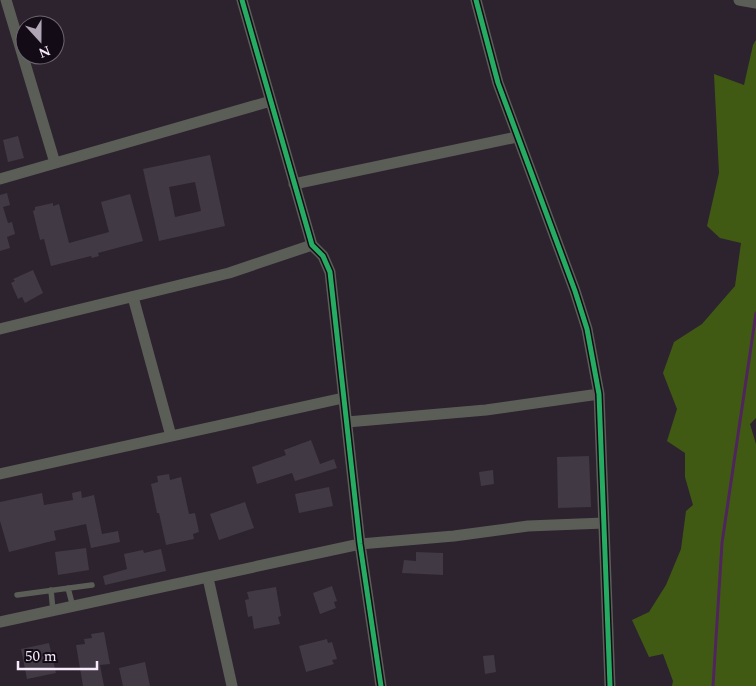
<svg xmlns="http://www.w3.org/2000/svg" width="756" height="686" font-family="Spectral,serif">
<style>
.forest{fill:#415a13}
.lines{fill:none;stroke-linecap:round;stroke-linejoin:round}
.stream{stroke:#50255d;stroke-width:3}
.building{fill:#413944;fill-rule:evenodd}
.service{stroke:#5b5e56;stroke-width:5.5}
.minor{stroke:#5b5e56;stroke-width:11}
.cycleway-casing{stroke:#130b15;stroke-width:8}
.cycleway{stroke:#26ab63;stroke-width:5}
</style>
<rect width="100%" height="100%" fill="#2c232f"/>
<!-- forest -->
<path class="forest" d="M 756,40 L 756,418 L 750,424 L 756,444 L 756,686 L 672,686 L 673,681 L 663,654 L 649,657 L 632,620 L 649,612 L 666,585 L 681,549 L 686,511 L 693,505 L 685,477 L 685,453 L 667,441 L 677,409 L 663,373 L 674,342 L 702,324 L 735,286 L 741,243 L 720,238 L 707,226 L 719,173 L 714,74 L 744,85 L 753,45 Z"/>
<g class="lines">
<!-- stream -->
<path class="stream" d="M 713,686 L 722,543 L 756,313"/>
</g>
<!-- building -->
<path class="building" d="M 18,136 L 24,158 L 8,162 L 3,140 Z
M 210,155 L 225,226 L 159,241 L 143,169 ZM 195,182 L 201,211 L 175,217 L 169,187 Z
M 7,193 L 10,205 L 3,207 L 8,223 L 12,222 L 15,234 L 7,237 L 10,248 L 0,251 L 0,195 Z
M 130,194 L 143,241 L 98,253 L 99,256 L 92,258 L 91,256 L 51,266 L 44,239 L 40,240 L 33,211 L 35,210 L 35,207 L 53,203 L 53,206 L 59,204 L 69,243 L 109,232 L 101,202 Z
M 33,270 L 43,293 L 25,303 L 22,297 L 18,299 L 11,283 L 15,281 L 13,279 Z
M 311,440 L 320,464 L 334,459 L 337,468 L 295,481 L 292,473 L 257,484 L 252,467 L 286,455 L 284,450 Z
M 589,456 L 591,507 L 558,508 L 557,457 Z
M 493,470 L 494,484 L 481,486 L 479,472 Z
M 169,474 L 170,480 L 181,477 L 189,514 L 195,513 L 199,532 L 193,534 L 194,539 L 166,545 L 159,513 L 157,513 L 151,484 L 158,482 L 157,476 Z
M 329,487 L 333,506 L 299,513 L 295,494 Z
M 81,491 L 82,498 L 94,495 L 102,534 L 118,531 L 120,542 L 91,548 L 86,524 L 54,531 L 56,540 L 9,552 L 0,521 L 0,502 L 42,493 L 44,505 L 73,500 L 72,493 Z
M 245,502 L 254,528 L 219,540 L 210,514 Z
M 86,548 L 89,570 L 58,575 L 55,552 Z
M 161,549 L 166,571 L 105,585 L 103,576 L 127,569 L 124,554 L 143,550 L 144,553 Z
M 416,552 L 443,553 L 443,575 L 402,573 L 404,560 L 416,561 Z
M 332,586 L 337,601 L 334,602 L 336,608 L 320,614 L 313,593 Z
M 276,587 L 281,616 L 278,617 L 280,624 L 254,629 L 252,616 L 248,617 L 245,600 L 249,599 L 247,592 Z
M 104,632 L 110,664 L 100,665 L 104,686 L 83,686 L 76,645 L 85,644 L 84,639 L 92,638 L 91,634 Z
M 327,639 L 328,643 L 332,642 L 337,659 L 332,660 L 334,664 L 306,672 L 299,646 Z
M 49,643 L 56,673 L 27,679 L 21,649 Z
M 494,655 L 496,672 L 485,674 L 483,656 Z
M 145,662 L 150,686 L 123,686 L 119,668 Z"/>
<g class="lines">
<!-- service -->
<path class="service" d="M 68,588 L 73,607
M 51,590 L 53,611
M 17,595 L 92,585"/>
<!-- minor -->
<path class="minor" d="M 6,0 L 55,163
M 242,0 L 312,245 L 323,256 L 330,272 L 360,544 L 381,686
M 476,0 L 498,83 L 575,291 L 587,329 L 599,394 L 610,686
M 739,0 L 756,3
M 0,179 L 271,101
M 294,184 L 517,137
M 133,297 L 171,436
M 0,329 L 229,273 L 312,245
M 347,422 L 486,410 L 599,394
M 0,474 L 343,398
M 208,578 L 232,686
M 0,622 L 360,544 L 454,536 L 528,526 L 604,523"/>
<!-- cycleway casing -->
<g class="cycleway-casing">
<path id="cycleway" d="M 242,0 L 312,245 L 323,256 L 330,272 L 360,544 L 381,686
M 476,0 L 498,83 L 575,291 L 587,329 L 599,394 L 610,686"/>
</g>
<!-- cycleway -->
<use href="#cycleway" class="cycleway"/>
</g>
<!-- north arrow -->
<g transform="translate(40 40) rotate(159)"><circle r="24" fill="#130b15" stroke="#6e6571"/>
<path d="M0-4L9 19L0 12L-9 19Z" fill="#b0a5b4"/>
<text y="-8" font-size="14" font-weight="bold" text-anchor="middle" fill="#f7ebfb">N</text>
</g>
<!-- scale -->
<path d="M18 661v8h79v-8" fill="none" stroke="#f7ebfb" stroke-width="2.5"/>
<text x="25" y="661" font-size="15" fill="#f7ebfb" stroke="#130b15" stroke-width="4" paint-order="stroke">50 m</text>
</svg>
